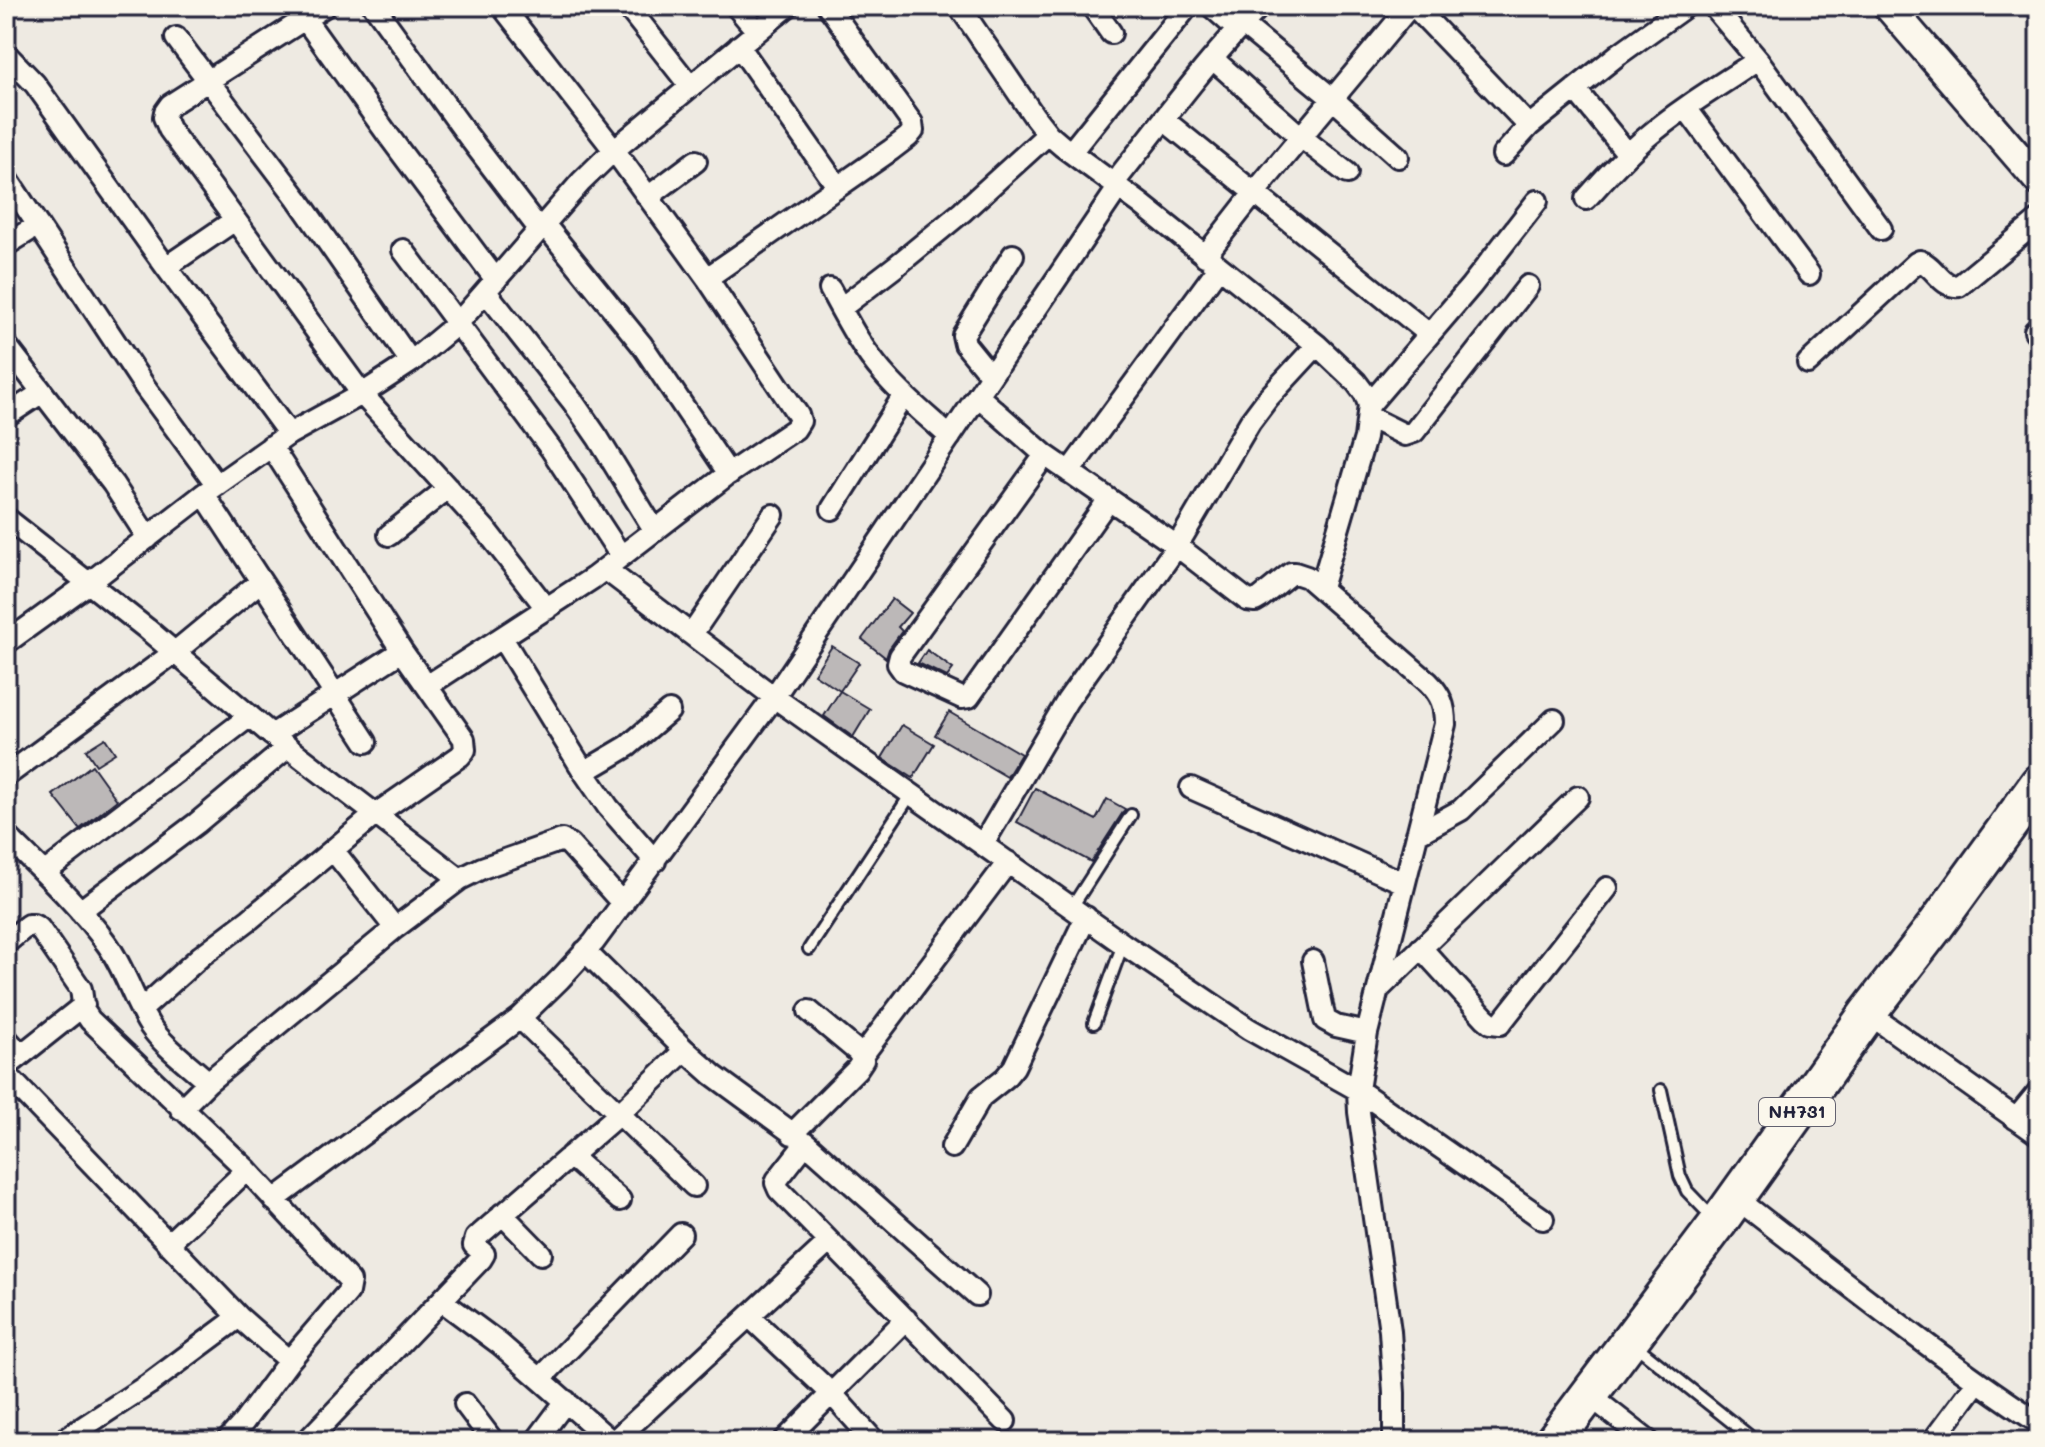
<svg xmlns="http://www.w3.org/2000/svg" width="2045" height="1447" font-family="Mali,sans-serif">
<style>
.building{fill:#bcb8b8;stroke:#22223b;stroke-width:2}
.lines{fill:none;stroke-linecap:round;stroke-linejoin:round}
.lane-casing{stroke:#22223b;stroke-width:16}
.street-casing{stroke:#22223b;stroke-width:26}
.secondary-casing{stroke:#22223b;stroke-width:34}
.highway-casing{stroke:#22223b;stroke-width:42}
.lane{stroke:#fbf7ec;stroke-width:10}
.street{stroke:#fbf7ec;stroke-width:20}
.secondary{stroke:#fbf7ec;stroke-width:28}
.highway{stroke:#fbf7ec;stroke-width:36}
.labels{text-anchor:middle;stroke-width:6;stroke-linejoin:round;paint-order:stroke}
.shield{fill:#fbf7ec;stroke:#636270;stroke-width:2}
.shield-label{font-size:18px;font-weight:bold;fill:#22223b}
</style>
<rect width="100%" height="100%" fill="#eeeae2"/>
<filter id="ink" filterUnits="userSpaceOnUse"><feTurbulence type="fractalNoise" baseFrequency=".0125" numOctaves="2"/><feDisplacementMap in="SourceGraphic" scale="16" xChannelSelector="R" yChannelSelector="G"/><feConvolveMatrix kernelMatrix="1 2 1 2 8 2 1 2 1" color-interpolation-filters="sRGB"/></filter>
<g filter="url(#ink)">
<!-- building -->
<path class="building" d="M 892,599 L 910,613 L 898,627 L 902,631 L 889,649 L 886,658 L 862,639 Z
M 832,646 L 859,663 L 840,691 L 814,674 Z
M 927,650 L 953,669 L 947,677 L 918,663 Z
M 840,691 L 870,709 L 853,737 L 824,716 Z
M 949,712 L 1021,754 L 1007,777 L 935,735 Z
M 902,725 L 934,744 L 913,778 L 882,758 Z
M 105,738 L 115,753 L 96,765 L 86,750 Z
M 92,765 L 117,800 L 80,829 L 53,795 Z
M 1035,788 L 1096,820 L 1107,799 L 1125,809 L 1091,862 L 1017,822 Z"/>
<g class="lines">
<!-- lane casing -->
<g class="lane-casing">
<path id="lane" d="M 1072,907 L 1131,815
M 809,949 L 911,794
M 1094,1023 L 1123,944
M 1661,1090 L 1680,1176 L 1687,1191 L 1713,1218
M 1635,1345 L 1748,1435"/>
</g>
<!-- street casing -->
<g class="street-casing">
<path id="street" d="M 325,6 L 170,105 L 165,112 L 164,117 L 169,129 L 362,394 L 485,529 L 547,609
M 374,6 L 468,136 L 539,229
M 627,6 L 690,86
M 736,6 L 757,31
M 959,6 L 1034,116 L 1048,134 L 1062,146 L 1141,204 L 1317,345 L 1356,382 L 1365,394 L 1369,405 L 1365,438 L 1321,588
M 1092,6 L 1111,33
M 1211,6 L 1237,29
M 1414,6 L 1529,126
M 1713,6 L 1758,60 L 1881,229
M 305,19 L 388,135 L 496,280
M 1242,24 L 1333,99 L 1398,157
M 176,38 L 297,198 L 411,362
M 739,46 L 837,186
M 6,54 L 35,84 L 166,267 L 289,434
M 1213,59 L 1301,137 L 1347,173
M 1575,89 L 1628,154
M 1686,108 L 1809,274
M 1164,120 L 1429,334
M 1071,152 L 1188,6
M 1503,155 L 1529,126 L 1619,54 L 1686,6
M 6,177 L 145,387 L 217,485
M 1113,184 C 1161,124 1206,61 1260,6
M 648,197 L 696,161
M 1586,199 C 1605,178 1624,156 1647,137 C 1681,108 1720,85 1758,60
M 544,224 L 642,345 L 729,474
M 6,245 L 38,225
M 403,250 L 551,449 L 621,556
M 1205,256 L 1255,192 L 1410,6
M 166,267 L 235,220
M 707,278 L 891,150 L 908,137 L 913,131 L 912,123 L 828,6
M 830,289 C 846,318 861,348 883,373 C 903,397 927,416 950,437
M 486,292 L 573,402 L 598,438 L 655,531
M 841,308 L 896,266 L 962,212 L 1048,134
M 2035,331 L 2039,328
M 6,345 L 113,484 L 148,538
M 1808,363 L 1916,263 L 1920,261 C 1935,266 1941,288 1959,286 L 2039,220
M 991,376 L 965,344 L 963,335 L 1013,255
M 978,396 L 1045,455 L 1177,546 L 1247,600 L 1255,601 L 1260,598 L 1291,573 L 1295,573 L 1307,577 L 1428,682 C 1441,695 1445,706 1445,724 L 1367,1033 L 1358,1090 L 1359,1112 L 1390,1331 L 1394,1393 L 1394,1441
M 1369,405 L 1471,286 L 1537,201
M 6,416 L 41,393
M 1369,417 L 1405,435 L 1414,432 L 1528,286
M 1045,455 L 900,656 L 898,664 L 903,671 L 962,698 L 969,697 L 1109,499
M 1069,472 L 1219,267
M 204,494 L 366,742
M 832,509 L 904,395
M 6,518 L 147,629 L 272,735 L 460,879
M 389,535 L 448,488
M 605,569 L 774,697 L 1123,944 L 1249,1029 L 1358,1090 L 1543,1219
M 692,634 L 773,515
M 502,638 L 584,772 L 608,807 L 655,861
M 6,643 L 89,583 L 204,494 L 289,434 L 362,394 L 411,362 L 458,323 L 581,182 L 614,150 L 788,6
M 427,686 L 593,578 L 727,475 L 795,429 L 800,421 L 798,415 L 707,278 L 614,150 L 502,6
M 272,735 L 402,651
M 584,772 L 628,746 L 669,711
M 6,776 L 175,652 L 261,581
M 1191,788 L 1404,883
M 1417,834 L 1461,810 L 1554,720
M 6,835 C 41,870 78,904 107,944 C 125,969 133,1000 150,1026 C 165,1048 189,1064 208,1082
M 983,844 L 1067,701 L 1177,546 L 1250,422 L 1268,398 L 1317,345
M 333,850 L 395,928
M 44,873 L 250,716
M 80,911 L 197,823 L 288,747
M 6,943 L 28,925 L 33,925 L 39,928 L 81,989 L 84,1011 L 90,1020 L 247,1170 L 350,1281 L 348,1292 L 289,1361 L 243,1423 L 227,1441
M 1421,948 L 1485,1018 L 1491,1023 L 1500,1024 L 1607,888
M 585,951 L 685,1050 L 713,1075 L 806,1143 L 977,1295
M 1313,961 L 1325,1020 L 1336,1026 L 1367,1033
M 1378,990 L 1578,797
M 141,1010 L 201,956 L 250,919 L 376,814 L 460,756 L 465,750 L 464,739 L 402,651 L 271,446
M 1868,1013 L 2039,1135
M 520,1018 L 694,1186
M 6,1038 L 21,1055
M 862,1056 L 1008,862
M 6,1067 L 84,1005
M 6,1074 L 239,1317 L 289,1361
M 181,1109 L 208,1082 L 395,928 L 460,879 L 482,868 L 562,840 L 569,844 L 623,904
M 2016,1119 L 2039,1091
M 792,1134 L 857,1069 L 863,1060 L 857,1051 L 809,1011
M 806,1143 L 777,1180 L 776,1183 L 779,1190 L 1005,1421
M 952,1147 L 981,1097 L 1005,1078 L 1014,1067 L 1086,917
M 570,1156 L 620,1200
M 1736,1198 C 1836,1275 1934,1354 2039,1423
M 274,1200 L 520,1018 L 560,979 L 594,942 L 774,697 L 1118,188
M 502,1214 L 541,1254
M 168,1244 L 247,1170
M 442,1301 L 500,1344 L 611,1441
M 750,1317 L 832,1394 L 874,1441
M 541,1378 L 681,1234
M 1589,1395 L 1648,1441
M 465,1404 L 493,1441
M 62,1441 L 149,1384 L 239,1317
M 307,1441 L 481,1259 L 484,1254 L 474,1245 L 476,1238 L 619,1114 L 685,1050
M 536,1441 L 566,1401
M 614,1441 L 829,1242
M 784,1441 L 906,1319
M 1933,1441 L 1977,1382"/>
</g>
<!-- secondary casing -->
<g class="secondary-casing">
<path id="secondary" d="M 1888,6 L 2039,181"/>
</g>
<!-- highway casing -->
<g class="highway-casing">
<path id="highway" d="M 1554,1441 L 1718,1223 L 1868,1013 L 1936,925 L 2039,783"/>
</g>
<!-- lane -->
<use href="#lane" class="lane"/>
<!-- street -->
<use href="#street" class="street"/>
<!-- secondary -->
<use href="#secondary" class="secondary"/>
<!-- highway -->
<use href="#highway" class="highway"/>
</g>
</g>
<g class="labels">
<!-- shield labels -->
<rect class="shield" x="1759" y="1098" width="76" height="28" rx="6"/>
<g class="shield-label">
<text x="1797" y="1118">NH731</text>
</g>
</g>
<!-- margin -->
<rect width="2045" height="1447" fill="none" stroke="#fbf7ec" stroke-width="32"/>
<rect x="16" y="16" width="2013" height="1415" fill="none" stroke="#22223b" stroke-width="3" filter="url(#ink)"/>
</svg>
